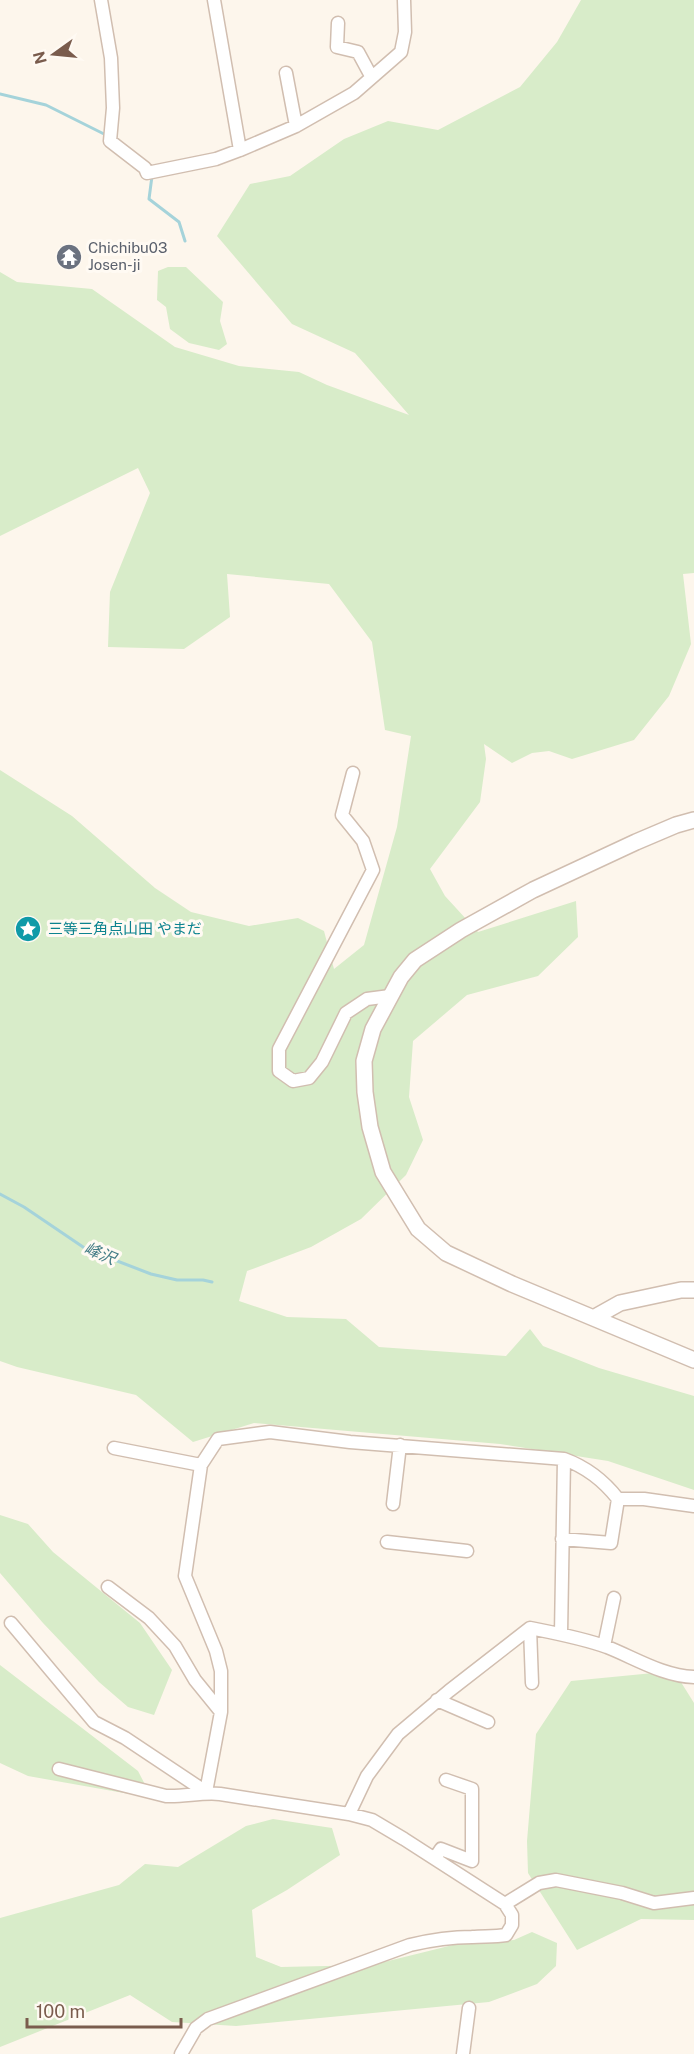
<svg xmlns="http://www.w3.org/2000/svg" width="694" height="2054" font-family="'Public Sans','Noto Sans JP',sans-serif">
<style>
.green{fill:#d8ecc9}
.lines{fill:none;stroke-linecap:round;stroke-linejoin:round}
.stream{stroke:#a5d3da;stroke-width:3}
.minor-casing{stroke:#d1beb0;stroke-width:15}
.tertiary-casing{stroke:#d1beb0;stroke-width:18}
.minor{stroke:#fff;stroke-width:12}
.tertiary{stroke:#fff;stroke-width:15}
.labels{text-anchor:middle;stroke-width:6;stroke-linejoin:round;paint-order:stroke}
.worship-label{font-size:15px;fill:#5b616d;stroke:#fffaf3;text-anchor:start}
.culture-label{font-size:15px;fill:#0d838f;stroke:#fffaf3;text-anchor:start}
.water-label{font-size:16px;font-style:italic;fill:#437c86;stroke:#fffaf3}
</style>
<rect width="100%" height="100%" fill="#fdf6ec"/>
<!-- green -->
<path class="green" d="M 581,0 L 694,0 L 694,573 L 683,574 L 691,644 L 669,696 L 634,740 L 572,759 L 549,751 L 532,753 L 512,763 L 484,744 L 486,759 L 480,802 L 430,869 L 445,896 L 478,932 L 576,901 L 578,937 L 538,976 L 467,995 L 413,1041 L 409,1097 L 423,1140 L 406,1175 L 361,1219 L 311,1247 L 247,1271 L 239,1301 L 287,1317 L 346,1319 L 379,1347 L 506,1356 L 530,1329 L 543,1346 L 599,1368 L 694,1396 L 694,1490 L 608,1461 L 500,1444 L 254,1423 L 193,1442 L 136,1395 L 17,1367 L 0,1361 L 0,770 L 72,816 L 155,888 L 191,912 L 249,926 L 298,918 L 324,931 L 334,969 L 364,945 L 397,827 L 411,736 L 385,730 L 372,642 L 329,584 L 227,574 L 230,617 L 184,649 L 108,647 L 110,592 L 150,493 L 138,468 L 0,536 L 0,272 L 17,282 L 92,289 L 175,347 L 239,366 L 299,372 L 327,385 L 409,415 L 355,353 L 292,324 L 217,236 L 250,184 L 290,176 L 344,139 L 388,121 L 438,130 L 520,87 L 557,42 Z
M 168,267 L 186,267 L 223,302 L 220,321 L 227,344 L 219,350 L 189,343 L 170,329 L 166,307 L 157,300 L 158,271 Z
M 0,1515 L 28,1524 L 53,1552 L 140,1623 L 172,1670 L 154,1715 L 128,1707 L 99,1682 L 43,1623 L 0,1573 Z
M 0,1665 L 138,1771 L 152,1798 L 28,1776 L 0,1763 Z
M 674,1671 L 694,1703 L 694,1920 L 641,1919 L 577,1950 L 528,1873 L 527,1841 L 536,1734 L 571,1681 Z
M 273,1819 L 332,1828 L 340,1855 L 287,1890 L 252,1910 L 256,1957 L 281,1967 L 372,1965 L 457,1944 L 514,1940 L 532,1932 L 557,1943 L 556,1966 L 537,1984 L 489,2002 L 236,2026 L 172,2022 L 130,1995 L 0,2047 L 0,1918 L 119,1885 L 145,1864 L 178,1867 L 246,1826 Z"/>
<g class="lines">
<!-- stream -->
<path class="stream" d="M 0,94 L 46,105 L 108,136
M 152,176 L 149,199 L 179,222 L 185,241
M 0,1194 L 24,1207 L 86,1249 L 151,1274 L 177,1280 L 203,1280 L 212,1282"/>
<!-- minor casing -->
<g class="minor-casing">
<path id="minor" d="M 101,0 L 111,58 L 113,108 L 110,141 L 145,168 L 147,173 L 216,159 L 240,150 L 296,126 L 354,93 L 401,52 L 405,32 L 404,0
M 214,0 L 240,150
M 338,23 L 337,47 L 358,52 L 371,76
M 286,73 L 296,126
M 353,773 L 342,815 L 363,841 L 373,870 L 279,1049 L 279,1071 L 293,1081 L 309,1078 L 322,1062 L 346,1013 L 367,999 L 390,996
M 114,1448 L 201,1465
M 393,1504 L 400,1445
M 562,1539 L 611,1543 L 618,1499
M 387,1542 L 467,1551
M 108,1587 L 149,1618 L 175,1646 L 195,1680 L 221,1712
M 11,1623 L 94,1722 L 125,1738 L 206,1792
M 530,1628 L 532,1683
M 561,1634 L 564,1459
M 604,1646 L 614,1598
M 437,1700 L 488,1722
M 59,1769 L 166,1796 C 184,1797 202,1792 220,1794 L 349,1814 L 372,1820 L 404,1839 L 505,1904 L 512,1915 L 512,1925 L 506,1935 C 494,1937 484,1936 472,1937 C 451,1937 431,1940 410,1945 L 208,2019 L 196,2028 L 181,2054
M 206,1792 L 221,1712 L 221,1671 L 216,1651 L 185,1576 L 201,1465 L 218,1439 L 270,1432 L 350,1442 L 564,1459 C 586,1467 604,1481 618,1499 L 644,1499 L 694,1506
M 349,1814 L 367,1776 L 398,1734 L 449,1691 L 530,1628 C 555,1633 582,1638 607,1647 C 635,1658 663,1676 694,1677
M 435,1858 L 441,1849 L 472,1861 L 472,1789 L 446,1780
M 505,1904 L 539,1883 L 556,1880 L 622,1893 L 654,1903 L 694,1898
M 463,2054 L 469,2008"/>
</g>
<!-- tertiary casing -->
<g class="tertiary-casing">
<path id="tertiary" d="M 694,820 L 676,825 L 636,842 L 533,890 L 461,930 L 415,960 L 401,977 L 373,1029 L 364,1061 L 365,1092 L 370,1127 L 383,1172 L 418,1229 L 446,1253 L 512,1284 L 694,1360
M 595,1317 L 620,1303 L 681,1290 L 694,1290"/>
</g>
<!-- minor -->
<use href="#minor" class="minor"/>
<!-- tertiary -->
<use href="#tertiary" class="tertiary"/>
</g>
<!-- icons -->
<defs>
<g id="temple-disc" transform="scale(1.35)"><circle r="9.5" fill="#6b7280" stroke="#fffaf3"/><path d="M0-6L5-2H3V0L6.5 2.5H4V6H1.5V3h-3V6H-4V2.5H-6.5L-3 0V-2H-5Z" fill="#fff"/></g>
<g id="sight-disc" transform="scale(1.35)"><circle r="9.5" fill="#0f9aa8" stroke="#fffaf3"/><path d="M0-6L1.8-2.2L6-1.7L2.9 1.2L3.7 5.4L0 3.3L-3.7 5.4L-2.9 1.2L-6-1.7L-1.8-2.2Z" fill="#fff"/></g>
</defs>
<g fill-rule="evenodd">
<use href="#temple-disc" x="69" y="257"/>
<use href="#sight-disc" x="28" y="929"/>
</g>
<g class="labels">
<!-- worship labels -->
<g class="worship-label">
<text x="88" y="253">Chichibu03<tspan x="88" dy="17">Josen-ji</tspan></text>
</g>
<!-- culture labels -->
<g class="culture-label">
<text x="48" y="934">三等三角点山田 やまだ</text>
</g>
<!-- water labels -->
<g class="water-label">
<text transform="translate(100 1253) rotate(23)" y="6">峰沢</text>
</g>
</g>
<!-- north arrow -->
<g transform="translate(54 54) rotate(255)" stroke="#fffaf3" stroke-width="4.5" paint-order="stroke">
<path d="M0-4.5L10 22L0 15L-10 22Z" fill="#7a5c4d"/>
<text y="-9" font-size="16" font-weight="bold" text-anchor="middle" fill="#7a5c4d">N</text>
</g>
<!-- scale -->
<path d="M27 2018v9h154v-9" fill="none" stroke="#7a5c4d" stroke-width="3"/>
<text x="36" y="2018" font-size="18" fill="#7a5c4d" stroke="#fffaf3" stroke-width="4.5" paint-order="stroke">100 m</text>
</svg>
